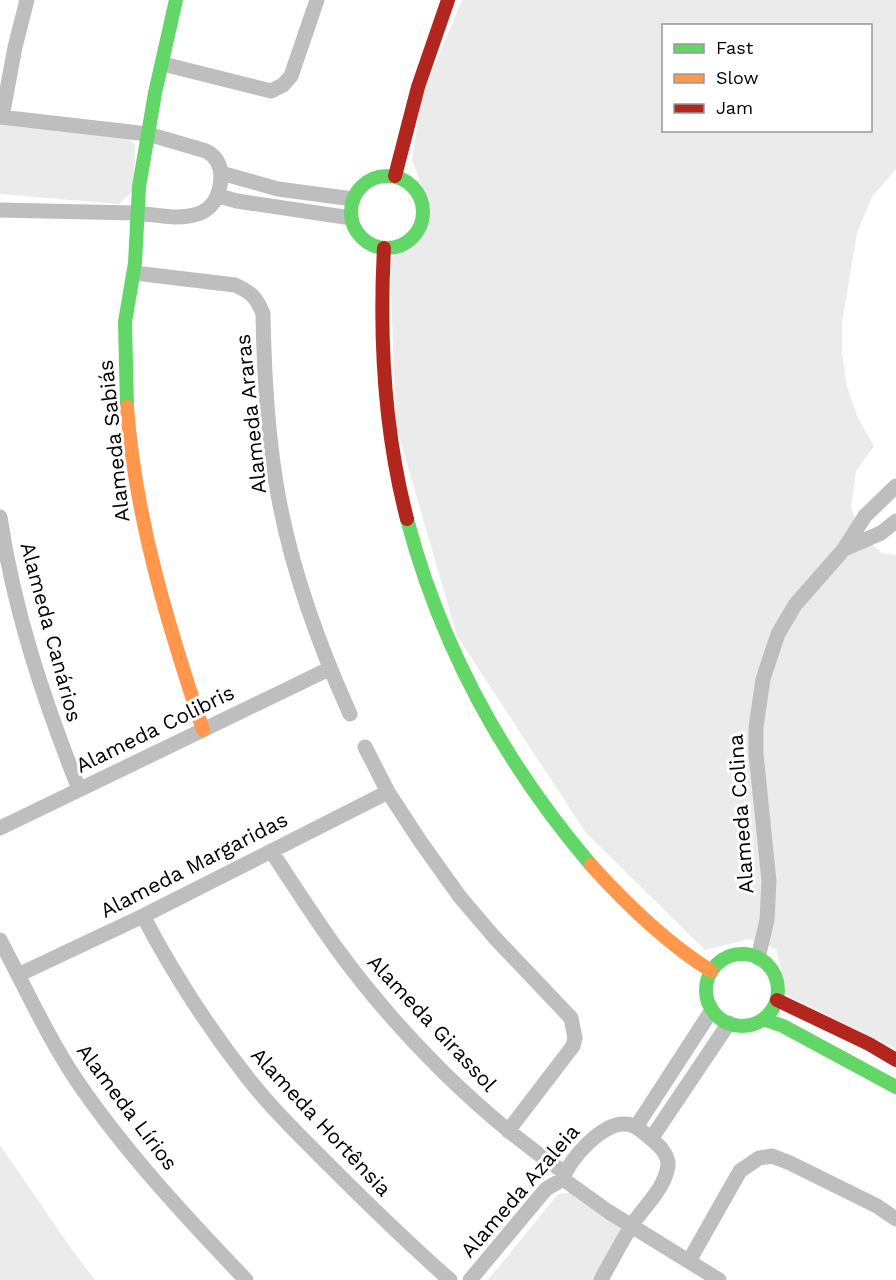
<svg xmlns="http://www.w3.org/2000/svg" width="896" height="1280" font-family="'Work Sans',sans-serif">
<style>
.green{fill:#ebebeb;fill-rule:evenodd}
.lines{fill:none;stroke-linecap:round;stroke-linejoin:round}
.street{stroke:#bebebe;stroke-width:15}
.fast{stroke:#63d668;stroke-width:14}
.slow{stroke:#ff974d;stroke-width:14}
.jam{stroke:#b3261e;stroke-width:14}
.labels{text-anchor:middle;stroke-width:6;stroke-linejoin:round;paint-order:stroke}
.street-label{font-size:21px;fill:#000;stroke:#fff}
</style>
<rect width="100%" height="100%" fill="#fff"/>
<!-- green -->
<path class="green" d="M 462,0 L 896,0 L 896,169 L 872,197 L 857,233 L 842,323 L 842,354 L 847,387 L 858,418 L 874,446 L 856,471 L 851,507 L 860,534 L 882,553 L 896,555 L 896,1049 L 788,996 L 776,949 L 749,939 L 705,950 L 586,833 L 457,636 L 396,426 L 390,264 L 401,239 L 430,208 L 412,160 L 422,96 ZM 664,26 L 870,26 L 870,130 L 664,130 Z
M 0,115 L 126,136 L 135,145 L 134,190 L 119,204 L 0,194 Z
M 0,1145 L 70,1247 L 95,1280 L 0,1280 Z
M 575,1192 L 621,1222 L 625,1236 L 606,1280 L 488,1280 L 558,1194 Z"/>
<g class="lines">
<!-- street -->
<path class="street" d="M 163,64 L 271,91 L 283,85 L 291,76 L 317,0
M 0,117 L 148,134 L 206,151 C 216,156 221,165 221,177 C 220,195 214,210 194,215 C 175,220 154,214 134,213 C 90,212 45,211 0,210
M 2,117 L 15,47 L 27,0
M 221,173 L 278,189 L 353,199
M 219,196 L 237,201 L 351,218
M 135,273 L 235,285 C 251,292 257,298 263,314 C 264,371 267,428 276,483 C 289,563 317,641 350,714
M 0,517 C 14,611 44,701 79,789
M 844,549 L 881,533 L 896,521
M 365,747 L 388,792 L 420,841 L 460,897 L 495,938 L 571,1018 L 575,1038 L 573,1046 L 508,1131
M 0,828 L 329,669
M 271,851 C 293,884 314,917 337,949 C 399,1034 479,1114 565,1173
M 143,916 C 173,973 207,1026 247,1077 C 272,1109 302,1138 331,1167 C 370,1206 409,1244 450,1280
M 0,940 C 25,987 47,1036 77,1081 C 126,1153 186,1217 246,1280
M 758,958 L 767,920 L 769,881 L 756,754 L 756,727 L 763,679 L 778,634 L 795,605 L 844,549 L 865,516 L 896,486
M 18,975 L 143,916 L 388,792
M 636,1127 L 712,1010
M 651,1139 L 729,1023
M 563,1179 L 609,1212 L 719,1280
M 689,1261 L 740,1171 L 759,1158 L 772,1156 L 790,1163 L 877,1206 L 896,1219
M 470,1280 L 546,1189 L 563,1179 C 569,1159 602,1123 625,1124 C 637,1124 647,1136 656,1143 C 662,1148 669,1158 668,1166 C 664,1191 642,1208 630,1228 C 620,1245 610,1263 601,1280"/>
<!-- fast -->
<path class="fast" d="M351 212a36 36 0 1 1 72 0a36 36 0 1 1-72 0Z
M 127,407 L 125,322 L 135,263 L 139,187 L 155,93 L 176,0
M 407,519 C 441,648 505,764 591,865
M706 990a36 36 0 1 1 72 0a36 36 0 1 1-72 0Z
M 763,1019 L 783,1026 L 896,1087"/>
<!-- slow -->
<path class="slow" d="M 127,407 C 135,518 168,625 203,730
M 591,865 C 627,905 665,942 711,971"/>
<!-- jam -->
<path class="jam" d="M 395,176 L 418,87 L 448,0
M 384,248 C 379,340 384,430 407,519
M 777,1000 L 869,1044 L 896,1060"/>
</g>
<g class="labels">
<!-- street labels -->
<g class="street-label">
<text transform="translate(251 414) rotate(-96)" y="7">Alameda Araras</text>
<text transform="translate(114 441) rotate(-96)" y="7">Alameda Sabiás</text>
<text transform="translate(51 632) rotate(75)" y="7">Alameda Canários</text>
<text transform="translate(155 729) rotate(-26)" y="7">Alameda Colibris</text>
<text transform="translate(741 814) rotate(-94)" y="7">Alameda Colina</text>
<text transform="translate(194 865) rotate(-27)" y="7">Alameda Margaridas</text>
<text transform="translate(432 1023) rotate(47)" y="7">Alameda Girassol</text>
<text transform="translate(127 1107) rotate(53)" y="7">Alameda Lírios</text>
<text transform="translate(321 1122) rotate(47)" y="7">Alameda Hortênsia</text>
<text transform="translate(520 1191) rotate(-49)" y="7">Alameda Azaleia</text>
</g>
</g>
<!-- legend -->
<rect x="662" y="24" width="210" height="108" fill="#ffffff" stroke="#999999" stroke-width="1.5"/>
<rect x="674" y="44" width="30" height="9" fill="#63d668" stroke="#999999" stroke-width="1.5"/>
<text x="716" y="54" font-size="18" fill="#000000">Fast</text>
<rect x="674" y="74" width="30" height="9" fill="#ff974d" stroke="#999999" stroke-width="1.5"/>
<text x="716" y="84" font-size="18" fill="#000000">Slow</text>
<rect x="674" y="104" width="30" height="9" fill="#b3261e" stroke="#999999" stroke-width="1.5"/>
<text x="716" y="114" font-size="18" fill="#000000">Jam</text>
</svg>
